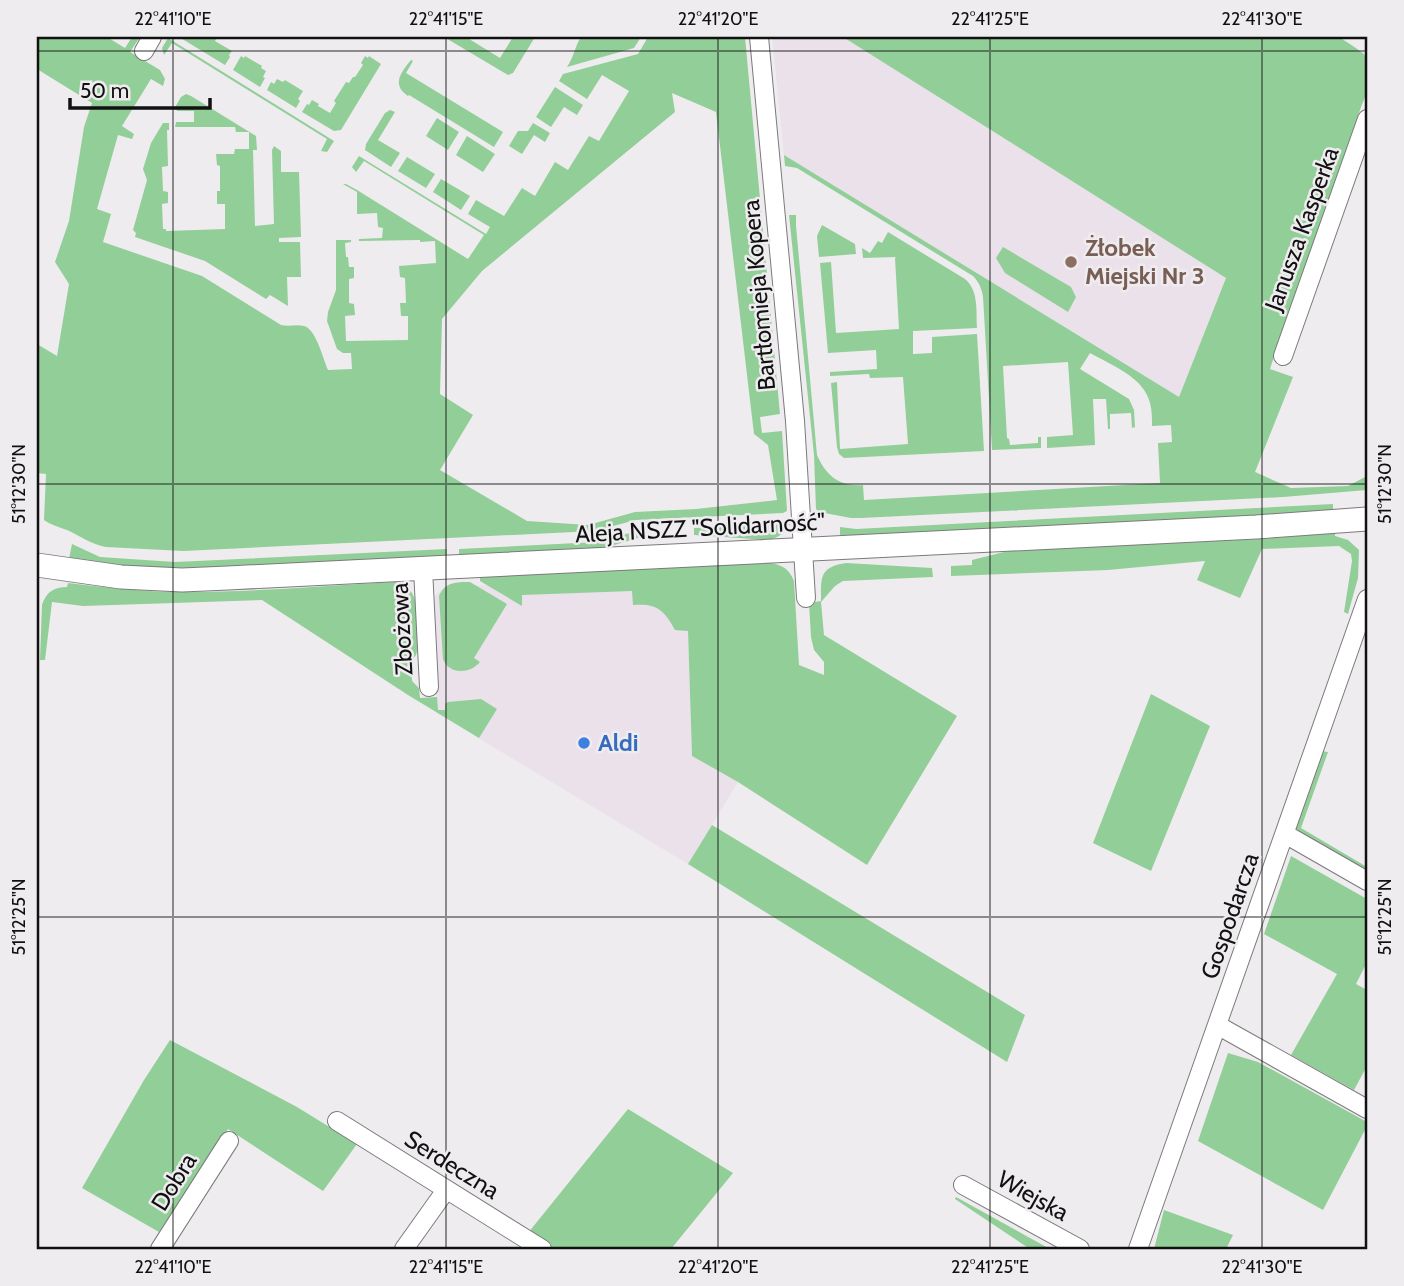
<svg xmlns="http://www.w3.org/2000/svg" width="1404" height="1286" font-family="Cabin,sans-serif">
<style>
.built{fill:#eae1ea}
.green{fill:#92ce98;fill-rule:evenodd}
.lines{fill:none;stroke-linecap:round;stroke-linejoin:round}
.minor-casing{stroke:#7c7a7c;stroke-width:20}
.tertiary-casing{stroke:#7c7a7c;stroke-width:25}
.minor{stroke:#fff;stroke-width:18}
.tertiary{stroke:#fff;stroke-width:23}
.ticks{fill:none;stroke:#121112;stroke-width:2;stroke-opacity:0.45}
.education-dot{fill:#8d6e63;stroke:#efecef;stroke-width:2.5}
.shop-dot{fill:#3f7fe0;stroke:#efecef;stroke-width:2.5}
.labels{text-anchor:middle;stroke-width:5;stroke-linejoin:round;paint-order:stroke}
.street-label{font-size:24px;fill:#121112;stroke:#efecef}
.education-label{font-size:24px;font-weight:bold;fill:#785e54;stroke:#efecef;text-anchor:start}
.shop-label{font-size:24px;font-weight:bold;fill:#366cbe;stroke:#efecef;text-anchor:start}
.neatline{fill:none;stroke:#121112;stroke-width:2.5}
.ticks-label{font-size:18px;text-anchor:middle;fill:#121112}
</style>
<rect width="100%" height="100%" fill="#efecef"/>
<!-- built -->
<path class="built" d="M 772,37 L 843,37 L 1226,278 L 1179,397 L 784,155 Z
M 686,576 L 692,756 L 738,782 L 688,864 L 437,713 L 434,597 L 444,587 Z"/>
<!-- green -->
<path class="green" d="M 37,37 L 107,37 L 125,48 L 132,37 L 140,37 L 130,52 L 160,70 L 165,79 L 163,86 L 151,79 L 122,126 L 134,134 L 132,139 L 118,135 L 97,209 L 111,214 L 103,242 L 202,276 L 281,325 C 289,327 296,324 304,326 C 316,329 323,359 328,370 L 352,369 L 351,353 L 343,353 L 337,349 L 327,321 L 328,312 L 336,290 L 336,240 L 351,240 L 351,242 L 345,243 L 346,257 L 348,257 L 349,267 L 354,267 L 354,278 L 349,279 L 349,303 L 354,304 L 355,315 L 345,316 L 346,341 L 408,340 L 408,316 L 401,316 L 400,303 L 406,303 L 405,278 L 400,277 L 399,266 L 436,263 L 435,241 L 420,242 L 420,240 L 359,241 L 359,239 L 382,238 L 383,228 L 378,227 L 377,213 L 357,214 L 357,192 L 343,184 L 346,184 L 357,190 L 468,259 L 484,235 L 364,161 L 356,172 L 352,167 L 359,156 L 486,234 L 490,227 L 468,214 L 476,200 L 504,216 L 522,188 L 535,196 L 555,162 L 568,170 L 589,136 L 599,141 L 629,91 L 602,75 L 587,99 L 559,81 L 563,74 L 638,54 L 648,37 L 745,37 L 780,414 L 760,417 L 762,433 L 782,431 L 787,511 L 783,513 L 636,520 L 594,531 L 183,551 L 106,547 C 91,544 80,536 67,530 C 59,527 51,525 44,520 L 46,474 L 37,473 L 37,344 L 57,356 L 69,284 L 55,262 L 69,221 L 84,127 L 92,103 L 37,69 ZM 672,93 L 716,112 L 754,434 L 768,445 L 777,500 L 696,509 L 635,512 L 588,525 L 527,521 L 440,470 L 473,415 L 440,394 L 442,319 L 482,271 L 675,112 Z
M 179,37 L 217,37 L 215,41 L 232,51 L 229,55 L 230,57 L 225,65 Z
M 444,37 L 466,37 L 500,58 L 513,37 L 535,37 L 513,73 L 508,75 Z
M 581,37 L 641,37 L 634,48 L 567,67 C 574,57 575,46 581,37 Z
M 843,37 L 1339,37 L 1353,46 L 1364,54 L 1366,58 L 1367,92 L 1361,107 L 1345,156 L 1282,332 L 1270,369 L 1293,377 L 1255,472 L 1291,488 L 1348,486 L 1367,476 L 1367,490 L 1283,497 L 861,518 L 851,518 L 819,512 L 816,509 L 814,455 L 789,215 L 796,215 L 796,226 L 817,455 C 826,476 840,487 863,485 L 864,500 L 1160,483 L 1158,443 L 1172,442 L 1171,425 L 1152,426 C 1152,418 1152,410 1150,403 C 1144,377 1111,365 1090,353 L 1080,369 L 1129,399 L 1134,410 L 1135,427 L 1132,428 L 1131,413 L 1110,414 L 1110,429 L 1108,429 L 1106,399 L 1093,399 L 1095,445 L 1047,448 L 1047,437 L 1073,435 L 1068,362 L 1003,366 L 1007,438 L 1009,439 L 1010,445 L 1038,443 L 1038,437 L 1041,437 L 1041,448 L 992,450 L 983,297 C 982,289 979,282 973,276 L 797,168 L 785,166 L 784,155 L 1179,397 L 1226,278 Z
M 168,38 L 334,141 L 327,152 L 321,151 L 327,139 L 172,43 L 164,55 L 162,48 Z
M 241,56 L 244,58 L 245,56 L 262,66 L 261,68 L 266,71 L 263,77 L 265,78 L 260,87 L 233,70 Z
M 365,56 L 368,58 L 369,56 L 381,64 L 341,130 L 334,131 L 302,112 L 307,104 L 309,105 L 312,100 L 319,104 L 318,106 L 330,113 L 336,103 L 334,101 L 346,82 L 349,83 L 353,77 L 355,77 L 363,65 L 361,63 Z
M 411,60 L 413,61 L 406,73 L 503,132 L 494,147 L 409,95 L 408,96 C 391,85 401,72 411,60 Z
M 277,79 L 283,82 L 285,80 L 303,91 L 298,99 L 300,101 L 296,108 L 267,90 L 271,82 L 274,84 Z
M 555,87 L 583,105 L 577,115 L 564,107 L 551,127 L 536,117 Z
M 186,94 L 191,96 L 256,136 L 257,150 L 253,150 L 255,226 L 274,224 L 272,150 L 274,146 L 281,151 L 281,172 L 299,172 L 301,237 L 279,238 L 279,242 L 300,242 L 301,277 L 287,277 L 288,306 L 270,295 L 266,299 L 205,261 L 135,237 L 136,233 L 133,230 L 147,180 L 143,169 L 151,143 L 163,123 L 169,123 L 169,130 L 167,130 L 168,166 L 162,167 L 163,191 L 168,192 L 168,203 L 162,204 L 163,229 L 166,229 L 166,231 L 225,229 L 225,204 L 217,204 L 217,191 L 220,191 L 220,166 L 217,165 L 216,154 L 234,154 L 235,149 L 249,149 L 249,132 L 236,132 L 235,127 L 175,127 L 176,122 L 194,122 L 194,111 L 178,111 L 174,109 L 181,97 Z
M 390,110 L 395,112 L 378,140 L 400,153 L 391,167 L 365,150 L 366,144 L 385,113 Z
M 437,118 L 459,132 L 448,150 L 426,136 Z
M 533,123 L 550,133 L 545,142 L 534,135 L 522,154 L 509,146 L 518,131 L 528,131 Z
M 467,136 L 495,154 L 483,172 L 456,155 Z
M 407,157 L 435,174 L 426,188 L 398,171 Z
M 441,179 L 470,196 L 461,210 L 433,192 Z
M 822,225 L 855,244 L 856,254 L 819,257 L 817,236 Z
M 888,232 L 965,279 C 979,291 976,311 977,328 L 913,331 L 913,354 L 932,353 L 932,337 L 977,334 L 984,451 L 844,458 L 839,454 L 837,447 L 831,383 L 837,382 L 840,449 L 908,444 L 903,377 L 870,378 L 869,374 L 830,376 L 830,372 L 877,369 L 876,350 L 828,353 L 820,263 L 831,262 L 836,333 L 899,329 L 895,258 L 896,257 L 863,258 L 862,248 L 870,253 L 878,241 L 882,243 Z
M 1003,247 L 1071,287 L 1076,297 L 1068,312 L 1005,273 L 996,258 Z
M 1333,504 L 1333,510 L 1252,516 L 840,536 L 840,527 L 856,529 Z
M 790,524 C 786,532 778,538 769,540 L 694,535 L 694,528 Z
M 637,531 L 638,538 L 604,548 L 459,555 L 459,549 L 597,542 Z
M 1335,533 L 1335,536 L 1348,540 L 1359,550 L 1358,578 L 1348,614 L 1344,612 L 1352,561 L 1351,554 L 1339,546 L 1262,549 L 1240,598 L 1197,580 L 1205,561 L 1108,570 L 951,576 L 951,566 L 972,565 L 972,560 L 1008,551 L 1261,539 Z
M 72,544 L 100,557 L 175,562 L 447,549 L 447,556 L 228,567 L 173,568 L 113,565 L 69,559 Z
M 770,563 C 783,565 789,569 794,581 L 799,665 L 824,675 L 824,662 L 814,650 L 811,637 L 809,603 L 821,601 C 821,578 819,567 846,563 L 932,568 L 933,577 L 843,581 L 835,586 L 821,602 L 824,635 L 957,716 L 867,865 L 738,782 L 692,756 L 688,631 L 675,630 C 664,610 657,603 633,605 L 632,591 L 522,595 L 522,606 L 480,581 L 480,577 Z
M 395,582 C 424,587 417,625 418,648 L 416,655 L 411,661 L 412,681 L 419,688 L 420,698 L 437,697 L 438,710 L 445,710 L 445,704 L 448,702 L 481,699 L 497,709 L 479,738 L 408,695 L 262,600 L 83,606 L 52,602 L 45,660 L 40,660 L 42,605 C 46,592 54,587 67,587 L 68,583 C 102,587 135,591 170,592 C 244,593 320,586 395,582 Z
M 470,582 L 507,604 L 474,658 L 480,662 C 470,674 449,675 443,659 L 439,596 C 445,582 456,582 470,582 Z
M 1151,694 L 1210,726 L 1151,871 L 1093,843 Z
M 1321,751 L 1328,752 L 1301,828 L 1367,867 L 1367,872 L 1296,832 L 1294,825 Z
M 712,825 L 1025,1015 L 1007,1062 L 688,864 Z
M 1291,856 L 1367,899 L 1367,962 L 1356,984 L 1367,990 L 1367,1066 L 1354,1090 L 1291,1055 L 1337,974 L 1264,934 Z
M 170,1040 L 297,1107 L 357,1144 L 323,1191 L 228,1129 L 159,1232 L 82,1188 L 144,1080 Z
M 1228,1053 L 1258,1062 L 1367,1122 L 1367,1126 L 1323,1210 L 1198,1141 Z
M 628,1109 L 733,1173 L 671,1249 L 554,1249 L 528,1233 Z
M 956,1197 L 1050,1249 L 1030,1249 L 955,1199 Z
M 1164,1210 L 1233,1235 L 1226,1249 L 1154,1249 Z"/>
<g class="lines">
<!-- minor casing -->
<g class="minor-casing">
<path id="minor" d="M 759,37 L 795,421 L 806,598
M 144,51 L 152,37
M 1283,356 L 1367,119
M 423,569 L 429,687
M 1285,834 L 1367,881
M 1217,1025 L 1367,1109
M 337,1121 L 542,1249
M 963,1185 L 1080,1249
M 160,1249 L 229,1141
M 404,1249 L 446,1190
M 1138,1249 L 1367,599"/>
</g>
<!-- tertiary casing -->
<g class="tertiary-casing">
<path id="tertiary" d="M 37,565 L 121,577 L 182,580 L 228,578 L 1256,527 L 1367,519"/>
</g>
<!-- minor -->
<use href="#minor" class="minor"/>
<!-- tertiary -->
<use href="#tertiary" class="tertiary"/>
</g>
<!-- ticks -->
<path class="ticks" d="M 173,37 L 173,1249M 446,37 L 446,1249M 718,37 L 718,1249M 990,37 L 990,1249M 1262,37 L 1262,1249M 37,51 L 1367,51M 37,484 L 1367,484M 37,917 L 1367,917"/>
<!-- markers -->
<circle class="education-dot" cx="1071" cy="262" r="7"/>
<circle class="shop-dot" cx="584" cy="743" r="7"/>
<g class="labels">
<!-- street labels -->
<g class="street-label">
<text transform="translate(1302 229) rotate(-70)" y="8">Janusza Kasperka</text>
<text transform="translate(759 295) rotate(-95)" y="8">Bartłomieja Kopera</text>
<text transform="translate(700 528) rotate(-3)" y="8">Aleja NSZZ "Solidarność"</text>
<text transform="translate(402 629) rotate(-93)" y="8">Zbożowa</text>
<text transform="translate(1230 916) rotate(-71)" y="8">Gospodarcza</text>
<text transform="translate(452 1165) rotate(32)" y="8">Serdeczna</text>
<text transform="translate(174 1182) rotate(-58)" y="8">Dobra</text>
<text transform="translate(1033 1196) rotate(29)" y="8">Wiejska</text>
</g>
<!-- education labels -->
<g class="education-label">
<text x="1085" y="256">Żłobek<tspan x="1085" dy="28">Miejski Nr 3</tspan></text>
</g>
<!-- shop labels -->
<g class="shop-label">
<text x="598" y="751">Aldi</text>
</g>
</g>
<!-- border -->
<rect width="1404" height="1286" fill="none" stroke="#efecef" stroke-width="77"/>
<!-- scale -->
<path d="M70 98v10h140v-10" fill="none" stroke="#121112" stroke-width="3.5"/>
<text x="80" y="98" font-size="21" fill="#121112" stroke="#efecef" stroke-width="5" paint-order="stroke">50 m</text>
<rect x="38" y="38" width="1328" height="1210" class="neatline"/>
<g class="ticks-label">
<text x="173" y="25">22°41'10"E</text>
<text x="446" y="25">22°41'15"E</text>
<text x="718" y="25">22°41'20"E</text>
<text x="990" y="25">22°41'25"E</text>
<text x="1262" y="25">22°41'30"E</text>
<text transform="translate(19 484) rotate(-90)" y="6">51°12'30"N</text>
<text transform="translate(1385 484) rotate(-90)" y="6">51°12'30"N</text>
<text transform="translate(19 917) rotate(-90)" y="6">51°12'25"N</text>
<text transform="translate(1385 917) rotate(-90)" y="6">51°12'25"N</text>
<text x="173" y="1273">22°41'10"E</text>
<text x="446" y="1273">22°41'15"E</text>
<text x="718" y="1273">22°41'20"E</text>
<text x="990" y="1273">22°41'25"E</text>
<text x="1262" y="1273">22°41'30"E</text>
</g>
</svg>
